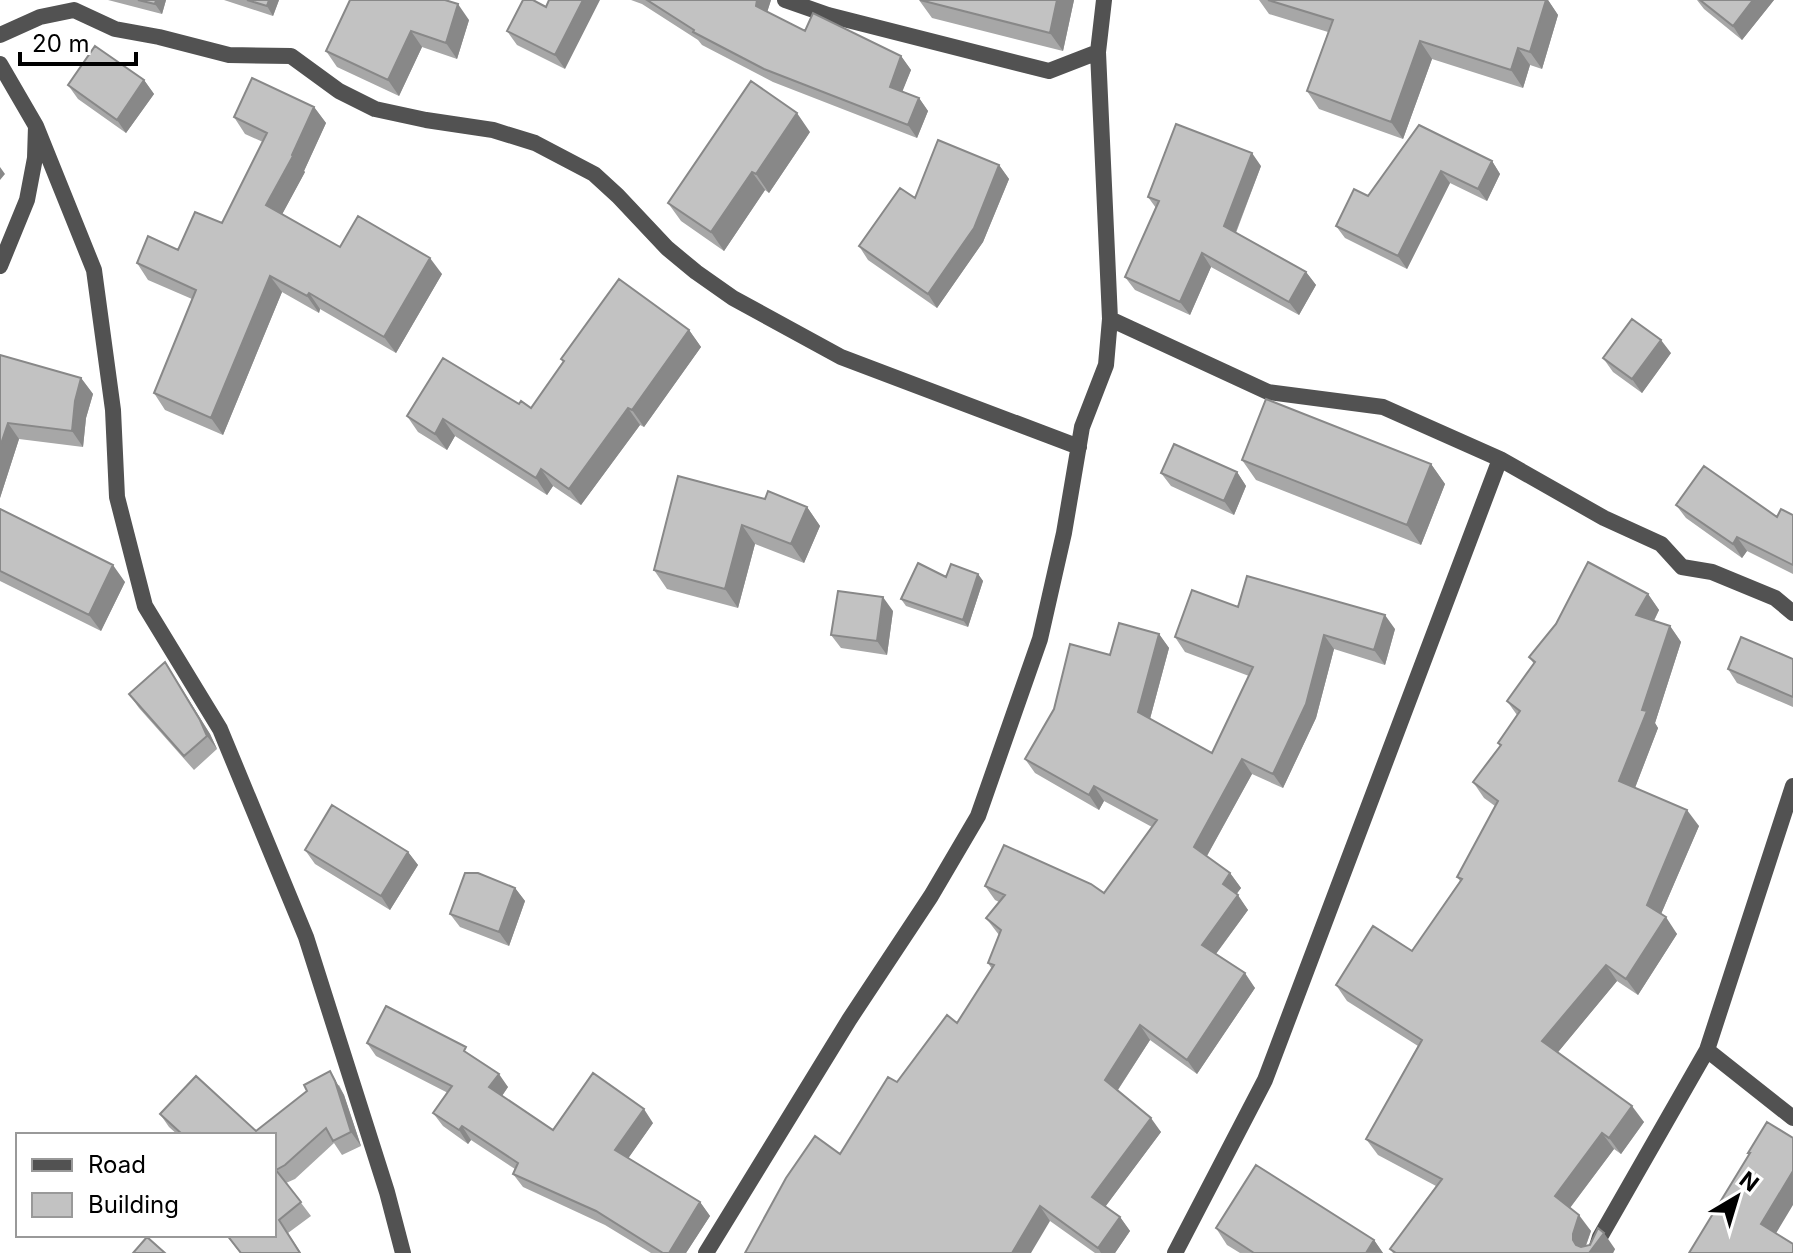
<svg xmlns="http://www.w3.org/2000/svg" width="1793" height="1253" font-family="Inter,sans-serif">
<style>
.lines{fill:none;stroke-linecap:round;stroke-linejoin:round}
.street{stroke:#525252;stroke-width:16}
.wall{fill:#a7a7a7}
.shaded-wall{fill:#888}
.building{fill:#c2c2c2;stroke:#888;stroke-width:2}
</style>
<rect width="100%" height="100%" fill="#fff"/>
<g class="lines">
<!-- street -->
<path class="street" d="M 785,0 L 828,15 L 1049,71 L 1098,52
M 0,35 L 40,17 L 74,10 L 115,29 L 159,37 L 229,55 L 291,56 L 339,91 L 375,109 L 426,120 L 493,130 L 535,143 L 594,174 L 618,196 L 667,248 L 696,272 L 733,298 L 841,357 L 1079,447
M 0,64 L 36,126 L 35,158 L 27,200 L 0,266
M 36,126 L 94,270 L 113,410 L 117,497 L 145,606 L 220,729 L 306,937 L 387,1192 L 403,1253
M 1110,319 L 1268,392 L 1383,407 L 1500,459 L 1604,518 L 1661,544 L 1682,567 L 1712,572 L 1775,598 L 1793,613
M 1707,1050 L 1793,1118
M 706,1253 L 849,1020 L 931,896 L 978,816 L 1040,639 L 1064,533 L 1082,427 L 1106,365 L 1110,319 L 1098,52 L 1104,0
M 1175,1253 L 1265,1080 L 1500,459
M 1595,1253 L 1600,1237 L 1707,1050 L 1793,786"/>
</g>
<!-- wall -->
<path class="wall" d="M 108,0 L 166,0 L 162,14 Z
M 224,0 L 279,0 L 273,16 Z
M 350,0 L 469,20 L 457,59 L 422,47 L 399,96 L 337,67 L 326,51 Z
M 631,0 L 771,0 L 767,12 L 805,31 L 901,56 L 911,70 L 902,91 L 919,98 L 928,111 L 917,138 L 773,82 L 702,45 L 698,40 L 642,4 Z
M 919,0 L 1074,0 L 1063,51 L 932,18 Z
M 1259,0 L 1548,0 L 1558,15 L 1542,69 L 1530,65 L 1523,88 L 1432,59 L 1403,139 L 1319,109 L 1307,91 L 1328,32 L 1269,14 Z
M 1697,0 L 1774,0 L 1742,40 L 1704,9 Z
M 546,7 L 565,69 L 517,45 L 507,31 Z
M 144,80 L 154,94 L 126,133 L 78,99 L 68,85 Z
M 314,107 L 326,123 L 304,171 L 305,172 L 282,214 L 340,247 L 442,274 L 396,353 L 320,309 L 319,313 L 282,292 L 223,435 L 165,410 L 154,393 L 192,299 L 148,280 L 137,263 L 178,250 L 222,223 L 263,142 L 245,134 L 234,117 Z
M 1419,125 L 1492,161 L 1500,174 L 1487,201 L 1450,183 L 1407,269 L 1345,238 L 1336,226 L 1368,196 Z
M 810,132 L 769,193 L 765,190 L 724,251 L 681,221 L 668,203 Z
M 999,165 L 1009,179 L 983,242 L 937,308 L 868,260 L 859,246 L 915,198 Z
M 1261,166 L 1236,233 L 1306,272 L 1316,285 L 1299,315 L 1211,267 L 1190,315 L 1135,290 L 1125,277 L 1156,208 L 1148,197 Z
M 689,330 L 701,347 L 644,427 L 640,425 L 581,505 L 553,486 L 547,495 L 455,436 L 447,450 L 418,432 L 407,416 L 519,404 L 531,408 L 563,362 L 561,359 Z
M 1671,353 L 1642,393 L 1613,372 L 1603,358 Z
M 0,355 L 81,378 L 93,394 L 86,418 L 83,447 L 19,439 L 0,498 Z
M 1242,460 L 1431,464 L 1445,484 L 1421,545 L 1256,480 Z
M 1237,472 L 1246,486 L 1234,515 L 1171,486 L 1161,473 Z
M 765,499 L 807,507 L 820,526 L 804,563 L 755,544 L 738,608 L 667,589 L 654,570 Z
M 1676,505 L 1777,517 L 1793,515 L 1793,574 L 1747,551 L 1742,558 L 1686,518 Z
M 0,509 L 125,582 L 101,631 L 0,581 Z
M 978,574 L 983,581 L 968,627 L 906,606 L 901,599 L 946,577 Z
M 1648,594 L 1659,610 L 1654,621 L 1670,626 L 1681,642 L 1655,723 L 1658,728 L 1635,788 L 1699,826 L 1661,914 L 1677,934 L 1638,995 L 1617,981 L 1558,1052 L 1644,1122 L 1621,1154 L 1614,1149 L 1570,1208 L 1591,1231 L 1586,1246 L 1615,1249 L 1613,1253 L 1393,1253 L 1390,1249 L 1436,1186 L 1378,1155 L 1366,1139 L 1418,1046 L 1347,1001 L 1336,985 L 1412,951 L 1460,881 L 1457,877 L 1495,806 L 1484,798 L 1473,782 L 1500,746 L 1498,743 L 1517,715 L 1507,701 L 1534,664 L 1529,657 Z
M 1238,607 L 1395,629 L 1385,665 L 1334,649 L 1316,718 L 1283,788 L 1252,774 L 1207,856 L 1230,873 L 1241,888 L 1236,894 L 1248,910 L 1216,954 L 1255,988 L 1197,1074 L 1150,1040 L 1118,1090 L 1161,1132 L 1105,1207 L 1120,1217 L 1130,1231 L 1115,1253 L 1095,1253 L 1050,1221 L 840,1154 L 897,1082 L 957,1023 L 992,969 L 988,963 L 999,935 L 986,918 L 999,902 L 995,900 L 985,886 L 1104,893 L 1152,827 L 1104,801 L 1099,810 L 1035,773 L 1025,759 L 1110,655 L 1159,634 L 1169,648 L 1150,719 L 1212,753 L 1249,676 L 1185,652 L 1175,637 Z
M 893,611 L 887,655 L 841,648 L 831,635 Z
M 1793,659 L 1793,707 L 1737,683 L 1728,669 Z
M 165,662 L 210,734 L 217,749 L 194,770 L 139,708 L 129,694 Z
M 305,850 L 408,852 L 418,865 L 390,910 L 315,864 Z
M 515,888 L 525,901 L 509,946 L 460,927 L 450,914 Z
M 367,1043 L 474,1057 L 508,1087 L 502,1096 L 553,1130 L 653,1123 L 628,1158 L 700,1202 L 710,1216 L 686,1253 L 651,1253 L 605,1225 L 523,1187 L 513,1174 L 515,1169 L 471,1140 L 468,1144 L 443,1126 L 433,1113 L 448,1093 L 376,1056 Z
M 339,1085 L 344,1095 L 361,1146 L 342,1155 L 334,1143 L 295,1179 L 286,1183 L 311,1216 L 288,1233 L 301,1253 L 240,1253 L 226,1235 L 274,1235 L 274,1135 L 178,1135 L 169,1127 L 160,1114 L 256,1131 Z
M 1216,1228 L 1374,1240 L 1383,1253 L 1240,1253 L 1227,1245 Z"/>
<!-- shaded-wall -->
<path class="shaded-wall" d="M 156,0 L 166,0 L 162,14 L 155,4 Z
M 269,0 L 279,0 L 273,16 L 267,6 Z
M 583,0 L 600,0 L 565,69 L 555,55 Z
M 757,0 L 771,0 L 765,19 L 756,6 Z
M 1057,0 L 1074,0 L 1063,51 L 1050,33 Z
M 1546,0 L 1548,0 L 1558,15 L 1542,69 L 1530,52 Z
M 1753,0 L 1774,0 L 1742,40 L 1733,26 Z
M 458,4 L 469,20 L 457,59 L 446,43 Z
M 411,31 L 422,47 L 399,96 L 388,80 Z
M 1420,41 L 1432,59 L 1403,139 L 1391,122 Z
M 1518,48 L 1530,65 L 1523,88 L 1511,70 Z
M 901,56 L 911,70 L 899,100 L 890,87 Z
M 144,80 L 154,94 L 126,133 L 117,120 Z
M 919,98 L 928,111 L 917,138 L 908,125 Z
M 314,107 L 326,123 L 304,171 L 305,172 L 278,222 L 266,205 Z
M 797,113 L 810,132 L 769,193 L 756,174 Z
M 1252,153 L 1261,166 L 1233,239 L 1224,226 Z
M 1492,161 L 1500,174 L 1487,201 L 1478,189 Z
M 999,165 L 1009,179 L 983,242 L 937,308 L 928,294 Z
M 0,167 L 5,174 L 0,180 Z
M 1441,171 L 1450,183 L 1407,269 L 1398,256 Z
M 752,172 L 765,190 L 724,251 L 711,232 Z
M 1202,253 L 1211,267 L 1190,315 L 1180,302 Z
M 430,258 L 442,274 L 396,353 L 384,337 Z
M 1306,272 L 1316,285 L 1299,315 L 1289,302 Z
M 270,276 L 282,292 L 223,435 L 211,418 Z
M 309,293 L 320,309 L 319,313 L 307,296 Z
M 689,330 L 701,347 L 644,427 L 632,410 Z
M 1661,340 L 1671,353 L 1642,393 L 1632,379 Z
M 81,378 L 93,394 L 86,418 L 83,447 L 72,431 L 75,401 Z
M 628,408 L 640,425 L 581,505 L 569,489 Z
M 443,419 L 455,436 L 447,450 L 435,434 Z
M 8,423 L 19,439 L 0,498 L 0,447 Z
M 1431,464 L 1445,484 L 1421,545 L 1407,525 Z
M 541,469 L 553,486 L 547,495 L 536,478 Z
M 1237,472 L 1246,486 L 1234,515 L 1224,501 Z
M 807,507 L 820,526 L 804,563 L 791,544 Z
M 742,525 L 755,544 L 738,608 L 725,589 Z
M 1737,537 L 1747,551 L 1742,558 L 1733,544 Z
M 113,565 L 125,582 L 101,631 L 89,615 Z
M 978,574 L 983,581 L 968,627 L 963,620 Z
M 1648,594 L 1659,610 L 1648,632 L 1636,615 Z
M 883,597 L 893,611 L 887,655 L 877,641 Z
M 1385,615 L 1395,629 L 1385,665 L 1374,650 Z
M 1670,626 L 1681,642 L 1655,723 L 1658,728 L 1631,798 L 1619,781 Z
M 1159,634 L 1169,648 L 1148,726 L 1138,712 Z
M 1324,635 L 1334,649 L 1316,718 L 1283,788 L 1273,774 Z
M 165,662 L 210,734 L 217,749 L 207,736 Z
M 1242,759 L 1252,774 L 1204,861 L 1194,847 Z
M 1094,786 L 1104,801 L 1099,810 L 1089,795 Z
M 1687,810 L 1699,826 L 1658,921 L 1647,905 Z
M 408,852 L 418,865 L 390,910 L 381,896 Z
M 1230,873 L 1241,888 L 1233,899 L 1223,884 Z
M 515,888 L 525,901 L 509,946 L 499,932 Z
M 1238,895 L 1248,910 L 1212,959 L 1202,945 Z
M 1666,917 L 1677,934 L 1638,995 L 1626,979 Z
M 1606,965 L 1617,981 L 1554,1057 L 1542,1041 Z
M 1245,973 L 1255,988 L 1197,1074 L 1187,1060 Z
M 1140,1025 L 1150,1040 L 1115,1094 L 1105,1080 Z
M 330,1071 L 344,1095 L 361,1146 L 351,1132 Z
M 499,1074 L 508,1087 L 499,1100 L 489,1087 Z
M 1632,1106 L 1644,1122 L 1621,1154 L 1609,1138 Z
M 644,1109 L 653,1123 L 625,1163 L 615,1150 Z
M 1151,1118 L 1161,1132 L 1102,1211 L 1092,1197 Z
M 462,1126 L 471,1140 L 468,1144 L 459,1130 Z
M 1602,1133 L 1614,1149 L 1566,1213 L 1555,1196 Z
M 1793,1171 L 1793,1205 L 1772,1240 L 1761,1224 Z
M 700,1202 L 710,1216 L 686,1253 L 669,1253 Z
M 1040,1206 L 1050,1221 L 1031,1253 L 1012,1253 Z
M 1579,1215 L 1591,1231 L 1584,1250 L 1582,1253 L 1573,1240 L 1573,1234 Z
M 1120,1217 L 1130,1231 L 1115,1253 L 1101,1253 L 1098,1248 Z
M 1604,1233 L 1615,1249 L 1613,1253 L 1589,1253 Z
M 1374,1240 L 1383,1253 L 1366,1253 Z"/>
<!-- building -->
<path class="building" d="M 138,0 L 156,0 L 155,4 Z
M 247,0 L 269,0 L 267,6 Z
M 350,0 L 445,0 L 458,4 L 446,43 L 411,31 L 388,80 L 326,51 Z
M 523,0 L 533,0 L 546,7 L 549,0 L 583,0 L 555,55 L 507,31 Z
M 647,0 L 757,0 L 756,6 L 805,31 L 813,13 L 901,56 L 890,87 L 919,98 L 908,125 L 764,69 L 693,32 L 694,30 Z
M 920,0 L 1057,0 L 1050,33 Z
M 1268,0 L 1546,0 L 1530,52 L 1518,48 L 1511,70 L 1420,41 L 1391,122 L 1307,91 L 1333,20 Z
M 1700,0 L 1753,0 L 1733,26 Z
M 95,46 L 144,80 L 117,120 L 68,85 Z
M 252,78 L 314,107 L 292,155 L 293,156 L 266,205 L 340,247 L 358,216 L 430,258 L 384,337 L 309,293 L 307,296 L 270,276 L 211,418 L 154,393 L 196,290 L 137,263 L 148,236 L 178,250 L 195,212 L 222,223 L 267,133 L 234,117 Z
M 751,81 L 797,113 L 756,174 L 752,172 L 711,232 L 668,203 Z
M 1176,124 L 1252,153 L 1224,226 L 1306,272 L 1289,302 L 1202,253 L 1180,302 L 1125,277 L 1159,201 L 1148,197 Z
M 1419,125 L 1492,161 L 1478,189 L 1441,171 L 1398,256 L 1336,226 L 1354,189 L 1368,196 Z
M 938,140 L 999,165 L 974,228 L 928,294 L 859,246 L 900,188 L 915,198 Z
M 619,279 L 689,330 L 632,410 L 628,408 L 569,489 L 541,469 L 536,478 L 443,419 L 435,434 L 407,416 L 443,358 L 519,404 L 521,401 L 531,408 L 564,361 L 561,359 Z
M 1632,319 L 1661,340 L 1632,379 L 1603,358 Z
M 0,355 L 81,378 L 75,401 L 72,431 L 8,423 L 0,447 Z
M 1266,399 L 1431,464 L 1407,525 L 1242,460 Z
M 1174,444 L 1237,472 L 1224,501 L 1161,473 Z
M 1704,466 L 1777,517 L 1781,509 L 1793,515 L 1793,565 L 1737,537 L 1733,544 L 1676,505 Z
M 678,476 L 765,499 L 768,491 L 807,507 L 791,544 L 742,525 L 725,589 L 654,570 Z
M 0,509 L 113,565 L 89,615 L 0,571 Z
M 1588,562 L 1648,594 L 1636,615 L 1670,626 L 1642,710 L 1647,711 L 1619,781 L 1687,810 L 1647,905 L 1666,917 L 1626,979 L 1606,965 L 1542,1041 L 1632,1106 L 1609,1138 L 1602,1133 L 1555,1196 L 1579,1215 L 1573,1234 L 1573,1240 L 1576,1245 L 1581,1247 L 1590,1245 L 1598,1228 L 1604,1233 L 1589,1253 L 1396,1253 L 1390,1249 L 1442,1179 L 1366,1139 L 1422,1040 L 1336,985 L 1373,926 L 1412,951 L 1462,879 L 1457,877 L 1498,801 L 1473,782 L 1501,745 L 1498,743 L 1520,711 L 1507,701 L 1535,662 L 1529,657 L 1556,624 Z
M 918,563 L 946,577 L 951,564 L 978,574 L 963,620 L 901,599 Z
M 1247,576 L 1385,615 L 1374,650 L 1324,635 L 1306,704 L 1273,774 L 1242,759 L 1194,847 L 1230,873 L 1223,884 L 1238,895 L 1202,945 L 1245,973 L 1187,1060 L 1140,1025 L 1105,1080 L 1151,1118 L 1092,1197 L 1120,1217 L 1098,1248 L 1040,1206 L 1012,1253 L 745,1253 L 786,1178 L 815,1136 L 840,1154 L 888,1077 L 897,1082 L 947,1015 L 957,1023 L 994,965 L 988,963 L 1001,930 L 986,918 L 1005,895 L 985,886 L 1004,845 L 1091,884 L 1104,893 L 1157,820 L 1094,786 L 1089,795 L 1025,759 L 1054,709 L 1070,644 L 1110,655 L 1119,623 L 1159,634 L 1138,712 L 1212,753 L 1253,667 L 1175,637 L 1192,590 L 1238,607 Z
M 838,591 L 883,597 L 877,641 L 831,635 Z
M 1741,637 L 1793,659 L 1793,697 L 1728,669 Z
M 165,662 L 200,720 L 207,736 L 184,756 L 129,694 Z
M 332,805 L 408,852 L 381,896 L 305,850 Z
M 465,873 L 478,873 L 515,888 L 499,932 L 450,914 Z
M 386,1006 L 466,1047 L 464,1051 L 499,1074 L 489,1087 L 553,1130 L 593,1073 L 644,1109 L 615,1150 L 700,1202 L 669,1253 L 663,1253 L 596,1211 L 513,1174 L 518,1163 L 462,1126 L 459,1130 L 433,1113 L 452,1086 L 367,1043 Z
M 330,1071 L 335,1081 L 351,1132 L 333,1141 L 326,1128 L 285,1165 L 276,1170 L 301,1202 L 279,1220 L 300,1253 L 241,1253 L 227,1235 L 274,1235 L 274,1135 L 183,1135 L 160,1114 L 196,1076 L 256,1131 L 307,1091 L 304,1085 Z
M 1767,1122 L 1793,1138 L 1793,1171 L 1761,1224 L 1793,1244 L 1793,1253 L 1689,1253 L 1750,1153 L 1748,1153 Z
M 1256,1165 L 1374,1240 L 1366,1253 L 1254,1253 L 1216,1228 Z
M 147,1237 L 165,1253 L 133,1253 Z"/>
<!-- legend -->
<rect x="16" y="1133" width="260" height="104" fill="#ffffff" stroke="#999999" stroke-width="2"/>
<rect x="32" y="1159" width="40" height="12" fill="#525252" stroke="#999999" stroke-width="2"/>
<text x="88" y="1173" font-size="24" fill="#000000">Road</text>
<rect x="32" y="1193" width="40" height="24" fill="#c2c2c2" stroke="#999999" stroke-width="2"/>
<text x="88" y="1213" font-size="24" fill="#000000">Building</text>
<!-- north arrow -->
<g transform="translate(1737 1197) rotate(38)" stroke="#ffffff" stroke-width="6" paint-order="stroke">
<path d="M0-6L14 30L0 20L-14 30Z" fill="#000000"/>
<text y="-12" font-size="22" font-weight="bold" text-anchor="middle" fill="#000000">N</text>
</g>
<!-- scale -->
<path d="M20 52v12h116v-12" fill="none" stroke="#000000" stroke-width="4"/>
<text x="32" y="52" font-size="24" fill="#000000" stroke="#ffffff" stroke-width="6" paint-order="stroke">20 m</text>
</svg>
